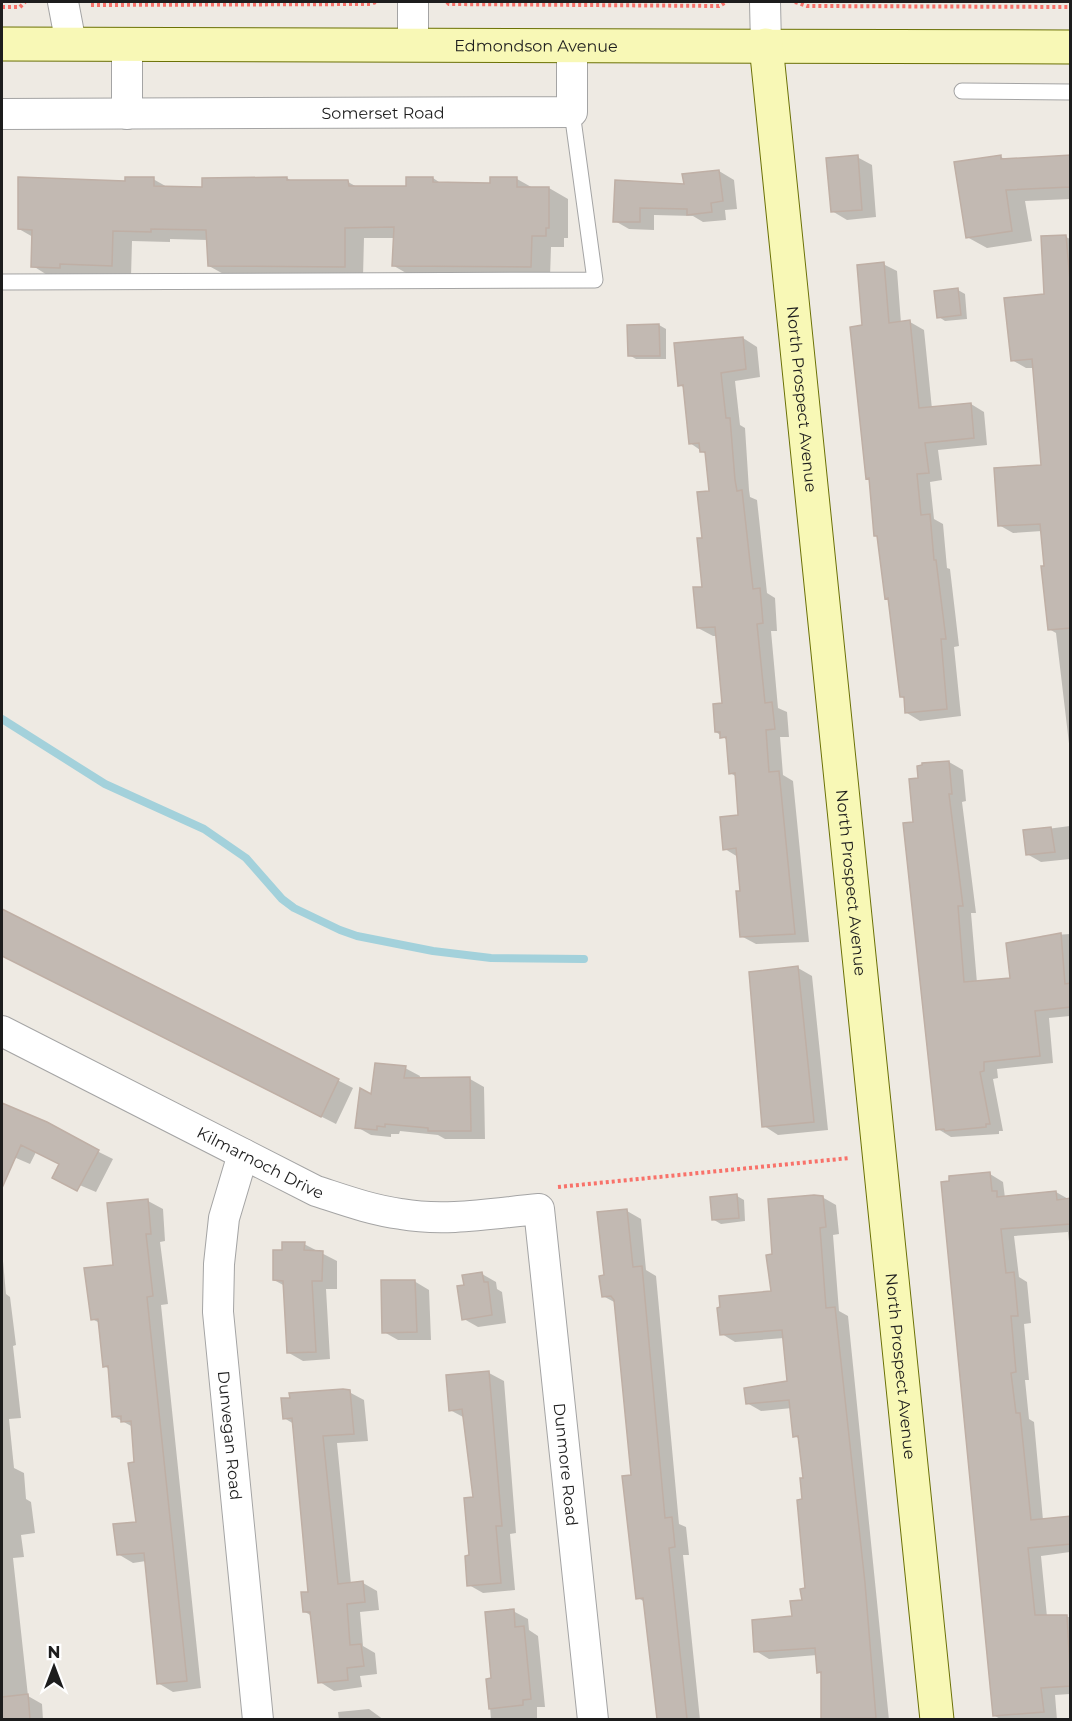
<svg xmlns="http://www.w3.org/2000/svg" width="1072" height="1721" font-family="Montserrat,sans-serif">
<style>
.shadow{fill:#0003}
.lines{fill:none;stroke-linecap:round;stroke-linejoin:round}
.stream{stroke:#a3d1db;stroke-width:8}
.building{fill:#c2b9b2;stroke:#bfafa5;stroke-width:1.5}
.lane-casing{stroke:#a4a4a4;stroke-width:17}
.street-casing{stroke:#a4a4a4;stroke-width:32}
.secondary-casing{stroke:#6b7106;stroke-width:35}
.path{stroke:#f8726a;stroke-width:4;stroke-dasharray:3 3;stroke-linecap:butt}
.lane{stroke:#fff;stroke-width:15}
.street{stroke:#fff;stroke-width:30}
.secondary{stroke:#f8f8b6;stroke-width:33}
.labels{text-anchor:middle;stroke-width:5;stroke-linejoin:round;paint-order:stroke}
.street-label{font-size:16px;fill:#1d1d1d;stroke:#fff}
</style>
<rect width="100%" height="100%" fill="#eeeae3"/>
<!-- shadow -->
<path class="shadow" d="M 857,157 L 872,165 L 876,217 L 847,220 L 832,211 Z
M 1001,157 L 1006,160 L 1070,157 L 1070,199 L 1025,201 L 1032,241 L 987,248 L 967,237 Z
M 719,171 L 734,180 L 737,209 L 725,210 L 726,220 L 703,222 L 693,216 L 654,215 L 654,230 L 629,229 L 615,221 L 616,182 L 685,185 Z
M 287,178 L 293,182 L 348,182 L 359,188 L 407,188 L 433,178 L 442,184 L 492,184 L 517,179 L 533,188 L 549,188 L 568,199 L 568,238 L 564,238 L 564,247 L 551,247 L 550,277 L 413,277 L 394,266 L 395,238 L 364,238 L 363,277 L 229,277 L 209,266 L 208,240 L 170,239 L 170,242 L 132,241 L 131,277 L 79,274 L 79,278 L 52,278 L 33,266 L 33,237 L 19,229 L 127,183 L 153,179 L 169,188 L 204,189 Z
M 1066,237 L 1070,239 L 1070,752 L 1056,633 L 1049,629 L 1042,531 L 1013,533 L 999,525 L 1042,466 L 1035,368 L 1026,368 L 1012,360 L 1045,295 Z
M 883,264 L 897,271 L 901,323 L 910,322 L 924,330 L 932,409 L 971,404 L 984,412 L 987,445 L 938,450 L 942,480 L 930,482 L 934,519 L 943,524 L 947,568 L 950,569 L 959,646 L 954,647 L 961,716 L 920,721 L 907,713 L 905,699 L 902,697 L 871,480 L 867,478 L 863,327 Z
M 958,290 L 965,294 L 967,319 L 945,321 L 939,317 Z
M 659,325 L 666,329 L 666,359 L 636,359 L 629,355 Z
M 743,338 L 757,347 L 760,377 L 735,381 L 740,425 L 745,428 L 749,490 L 750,497 L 757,500 L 767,593 L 775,598 L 777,631 L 771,631 L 778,708 L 787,712 L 789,737 L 780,737 L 783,775 L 793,781 L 809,942 L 756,944 L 741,936 L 742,892 L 738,857 L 725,849 L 740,816 L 737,777 L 730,773 L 727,740 L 716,732 L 724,704 L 718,636 L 713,636 L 698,628 L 704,588 L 711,492 L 706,454 L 690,443 L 685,388 L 679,385 Z
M 949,762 L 963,770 L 966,801 L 962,802 L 976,913 L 971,913 L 977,983 L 1012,979 L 1042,940 L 1041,936 L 1070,934 L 1070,1016 L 1049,1018 L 1053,1063 L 997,1069 L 998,1078 L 993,1079 L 1003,1131 L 999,1131 L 999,1134 L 951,1137 L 938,1129 L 915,823 L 920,780 Z
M 1070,826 L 1070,859 L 1041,862 L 1027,854 L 1024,832 Z
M 2,910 L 353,1088 L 336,1124 L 2,955 Z
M 798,968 L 812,976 L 828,1130 L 778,1135 L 764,1126 Z
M 405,1068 L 420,1076 L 419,1080 L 470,1079 L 484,1087 L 485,1139 L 445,1139 L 438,1135 L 400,1131 L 399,1134 L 391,1134 L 391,1137 L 371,1135 L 357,1127 L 373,1096 Z
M 6,1106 L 113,1159 L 96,1192 L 70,1181 L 60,1164 L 36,1152 L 30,1164 L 2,1152 L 2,1116 Z
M 990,1174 L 1003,1182 L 1005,1198 L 1056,1192 L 1070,1200 L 1070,1251 L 1068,1232 L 1014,1236 L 1019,1277 L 1027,1282 L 1031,1323 L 1024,1324 L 1029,1380 L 1025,1380 L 1029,1419 L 1034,1422 L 1043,1520 L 1070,1517 L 1070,1552 L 1041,1556 L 1047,1617 L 1070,1617 L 1070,1694 L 1055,1695 L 1057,1720 L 1002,1720 L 995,1716 Z
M 737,1196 L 744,1200 L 745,1221 L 721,1224 L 714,1220 Z
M 822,1197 L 836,1205 L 839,1234 L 833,1235 L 839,1311 L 848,1316 L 889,1720 L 822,1720 L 823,1675 L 818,1672 L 817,1655 L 769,1659 L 756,1651 L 794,1618 L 803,1601 L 807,1590 L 804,1479 L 800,1439 L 794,1436 L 792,1408 L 761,1411 L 747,1403 L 789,1382 L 784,1338 L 735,1342 L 722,1334 L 772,1292 L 774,1255 Z
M 148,1201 L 163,1209 L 165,1241 L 160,1242 L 168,1304 L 161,1305 L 201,1688 L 173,1692 L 158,1683 L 146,1561 L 133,1563 L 118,1554 L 137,1523 L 133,1427 L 113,1416 L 109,1369 L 104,1366 L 100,1323 L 92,1319 L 114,1267 Z
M 627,1211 L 641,1219 L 646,1270 L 656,1276 L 679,1524 L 686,1527 L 689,1555 L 683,1555 L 700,1720 L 658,1720 L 645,1602 L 638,1598 L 632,1476 L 616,1303 L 603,1296 L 606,1276 Z
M 304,1244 L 337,1261 L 337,1289 L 326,1289 L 330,1359 L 303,1361 L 289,1353 L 285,1286 L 274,1280 L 283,1252 Z
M 2,1250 L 6,1294 L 10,1297 L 16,1345 L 13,1346 L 21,1418 L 9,1419 L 14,1468 L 24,1473 L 26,1499 L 31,1502 L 35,1533 L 21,1535 L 24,1557 L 13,1558 L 28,1696 L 42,1704 L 43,1720 L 2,1720 Z
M 482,1274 L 496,1282 L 497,1289 L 502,1292 L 506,1323 L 478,1327 L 464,1319 L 465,1286 Z
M 414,1281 L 429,1290 L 431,1340 L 398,1340 L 384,1332 Z
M 489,1373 L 504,1381 L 516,1533 L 510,1534 L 515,1590 L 483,1593 L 469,1585 L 475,1499 L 465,1418 L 450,1410 Z
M 349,1392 L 364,1400 L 368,1441 L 337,1443 L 351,1584 L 363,1583 L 377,1591 L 379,1610 L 360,1612 L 363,1646 L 375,1653 L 377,1674 L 360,1676 L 362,1687 L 334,1691 L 320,1682 L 312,1616 L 305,1612 L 310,1593 L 294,1424 L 284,1418 Z
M 513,1611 L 528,1619 L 529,1630 L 538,1636 L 545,1707 L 537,1707 L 537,1720 L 491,1720 L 488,1680 L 493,1679 Z
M 369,1709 L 384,1720 L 339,1720 L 338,1712 Z"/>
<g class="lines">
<!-- stream -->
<path class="stream" d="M 2,719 L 105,784 L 204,829 L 246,858 L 282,899 L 294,908 L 340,930 L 357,936 L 433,951 L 491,958 L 584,959"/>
</g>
<!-- building -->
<path class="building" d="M 858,155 L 862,210 L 831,212 L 826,158 Z
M 1001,155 L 1001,159 L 1071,155 L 1071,187 L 1006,190 L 1012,231 L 966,238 L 954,162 Z
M 719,170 L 723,201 L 711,203 L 712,212 L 687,215 L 687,209 L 640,208 L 640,222 L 613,222 L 615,180 L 684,184 L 682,174 Z
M 18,177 L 125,181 L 125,177 L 154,177 L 154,186 L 202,187 L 202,178 L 287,177 L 287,180 L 348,180 L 349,186 L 406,186 L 406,177 L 433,177 L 433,182 L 490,183 L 490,177 L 517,177 L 517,187 L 549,187 L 549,228 L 546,228 L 546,236 L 532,236 L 531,267 L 392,266 L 394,227 L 345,228 L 345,267 L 208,266 L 206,230 L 151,229 L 151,232 L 113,231 L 112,266 L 60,264 L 60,268 L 31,267 L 32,230 L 18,229 Z
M 1066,235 L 1071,291 L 1071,628 L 1048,630 L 1041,566 L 1044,566 L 1040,524 L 998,526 L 994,468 L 1041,465 L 1032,359 L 1011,361 L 1004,298 L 1044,294 L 1041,236 Z
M 884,262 L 889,323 L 910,320 L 919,408 L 971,403 L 974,438 L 925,443 L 929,473 L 917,474 L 921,515 L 930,514 L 934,560 L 936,560 L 946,639 L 941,639 L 947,709 L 905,713 L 904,697 L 900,697 L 888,598 L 885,599 L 877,536 L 874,536 L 869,478 L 866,479 L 850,327 L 862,325 L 857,265 Z
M 958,288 L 961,315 L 937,318 L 934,291 Z
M 659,324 L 660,356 L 628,356 L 627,325 Z
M 743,337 L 746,369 L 721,373 L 726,418 L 730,418 L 735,480 L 737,491 L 742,490 L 753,589 L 760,588 L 763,623 L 757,624 L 765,703 L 772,702 L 775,729 L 766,730 L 769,772 L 779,771 L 795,934 L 740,937 L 736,891 L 740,891 L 736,848 L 723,850 L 720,817 L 738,815 L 735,773 L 729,774 L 726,737 L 720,738 L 720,732 L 715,732 L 713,704 L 722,703 L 715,627 L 697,628 L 693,587 L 702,587 L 697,538 L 702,538 L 697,492 L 709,491 L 705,452 L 700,452 L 699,443 L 689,444 L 683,385 L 678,386 L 674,343 Z
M 949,761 L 952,794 L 949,794 L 963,906 L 958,906 L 964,982 L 1010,978 L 1006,943 L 1061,933 L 1065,984 L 1071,983 L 1071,1007 L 1035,1011 L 1040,1056 L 984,1062 L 984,1071 L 980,1072 L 990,1124 L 986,1124 L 986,1127 L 945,1131 L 944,1129 L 936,1130 L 903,823 L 913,822 L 909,779 L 918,778 L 917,766 L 922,765 L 922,763 Z
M 1051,827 L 1055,852 L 1026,855 L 1023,830 Z
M 2,909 L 339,1079 L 321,1117 L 2,956 Z
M 798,966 L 814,1122 L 762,1127 L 749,972 Z
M 375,1063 L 406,1066 L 404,1078 L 470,1077 L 471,1131 L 428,1131 L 428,1128 L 385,1124 L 385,1127 L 377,1126 L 377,1130 L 355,1128 L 360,1088 L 371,1094 Z
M 2,1103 L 47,1122 L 99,1150 L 77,1191 L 52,1178 L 59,1164 L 21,1145 L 2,1188 Z
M 990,1172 L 992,1191 L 997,1191 L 997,1197 L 1056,1191 L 1057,1200 L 1071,1198 L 1071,1224 L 1001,1229 L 1006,1273 L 1014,1272 L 1018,1316 L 1011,1316 L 1016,1372 L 1011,1373 L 1016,1413 L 1020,1413 L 1031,1520 L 1071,1516 L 1071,1544 L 1028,1548 L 1035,1615 L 1067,1615 L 1071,1686 L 1041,1688 L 1044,1712 L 993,1716 L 941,1182 L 949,1181 L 949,1176 Z
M 737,1194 L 739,1218 L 712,1220 L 710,1197 Z
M 814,1195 L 823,1196 L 826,1227 L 820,1228 L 826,1308 L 835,1307 L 865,1583 L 876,1718 L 821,1719 L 821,1672 L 817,1673 L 815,1648 L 754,1652 L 752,1620 L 792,1616 L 790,1601 L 802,1600 L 800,1589 L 805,1588 L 797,1500 L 802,1499 L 800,1478 L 803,1478 L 798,1436 L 793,1437 L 789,1400 L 746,1404 L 744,1388 L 787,1381 L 782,1330 L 720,1335 L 717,1308 L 720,1307 L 719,1296 L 771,1291 L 766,1255 L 772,1254 L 768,1199 Z
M 148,1199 L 151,1234 L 146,1234 L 153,1296 L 147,1297 L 187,1681 L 157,1684 L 144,1553 L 117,1555 L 113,1524 L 136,1522 L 128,1463 L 134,1462 L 131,1421 L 121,1422 L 121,1416 L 112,1417 L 108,1366 L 103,1367 L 98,1319 L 91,1320 L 84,1268 L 113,1265 L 107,1203 Z
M 627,1209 L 633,1267 L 642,1266 L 665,1518 L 672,1517 L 675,1547 L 669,1548 L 687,1719 L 657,1719 L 643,1598 L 636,1599 L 622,1476 L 631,1475 L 614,1300 L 611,1296 L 602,1297 L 599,1276 L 604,1275 L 597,1212 Z
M 282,1242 L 305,1242 L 304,1250 L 323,1251 L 322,1281 L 312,1281 L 316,1352 L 287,1353 L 283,1281 L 273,1280 L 273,1250 L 282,1250 Z
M 482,1272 L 484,1282 L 488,1282 L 492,1315 L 462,1320 L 457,1286 L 464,1285 L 462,1275 Z
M 381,1280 L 415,1280 L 417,1332 L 382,1333 Z
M 489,1371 L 502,1526 L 496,1526 L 501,1583 L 467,1586 L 465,1556 L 469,1555 L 464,1498 L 473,1497 L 462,1409 L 449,1411 L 446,1375 Z
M 343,1389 L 350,1390 L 354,1434 L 323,1436 L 338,1584 L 363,1581 L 365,1602 L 347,1604 L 350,1645 L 361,1644 L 364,1666 L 347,1668 L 348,1680 L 318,1683 L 310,1612 L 303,1612 L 301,1592 L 308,1592 L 292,1418 L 283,1419 L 281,1398 L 290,1398 L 289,1393 Z
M 514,1609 L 515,1627 L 524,1626 L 531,1699 L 523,1700 L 523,1705 L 489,1709 L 486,1679 L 491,1678 L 485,1612 Z
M 28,1694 L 30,1719 L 2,1719 L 2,1697 Z"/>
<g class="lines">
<!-- lane casing -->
<g class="lane-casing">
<path id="lane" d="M 962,91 L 1070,92
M 2,282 L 595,280 L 572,112"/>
</g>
<!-- street casing -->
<g class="street-casing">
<g id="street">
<path d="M 63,2 L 71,44"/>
<path d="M 413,2 L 413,44"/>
<path d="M 765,2 L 766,45"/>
<path d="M 127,44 L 127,114"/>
<path id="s1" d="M 2,114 L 572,112 L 572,45"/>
<path id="s2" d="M 2,1031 L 316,1191 C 344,1200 371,1210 401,1214 C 446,1222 494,1213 539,1209 L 593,1720"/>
<path id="s3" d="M 243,1154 L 224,1218 L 219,1264 L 218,1312 L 258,1720"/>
</g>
</g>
<!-- secondary casing -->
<g class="secondary-casing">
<g id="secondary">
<path id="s4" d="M 2,44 L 1070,47"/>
<path id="s5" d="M 766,45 L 937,1720"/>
</g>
</g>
<!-- path -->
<path class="path" d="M 447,2 L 449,4 L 719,6 L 726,2
M 795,2 L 807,6 L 1070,7
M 91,5 L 371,4 L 376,2
M 2,7 L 20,7 L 25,2
M 558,1187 L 850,1158"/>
<!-- lane -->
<use href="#lane" class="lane"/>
<!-- street -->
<use href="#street" class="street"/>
<!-- secondary -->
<use href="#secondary" class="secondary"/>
</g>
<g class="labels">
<!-- street labels -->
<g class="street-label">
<text dy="6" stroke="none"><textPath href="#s4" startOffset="534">Edmondson Avenue</textPath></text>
<text dy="6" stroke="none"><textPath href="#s1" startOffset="381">Somerset Road</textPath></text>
<text dy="6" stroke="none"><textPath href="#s5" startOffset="356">North Prospect Avenue</textPath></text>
<text dy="6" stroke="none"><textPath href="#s5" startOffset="842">North Prospect Avenue</textPath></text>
<text dy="6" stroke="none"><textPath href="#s2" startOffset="290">Kilmarnoch Drive</textPath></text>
<text dy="6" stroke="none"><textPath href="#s5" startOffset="1328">North Prospect Avenue</textPath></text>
<text dy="6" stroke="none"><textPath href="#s3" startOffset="285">Dunvegan Road</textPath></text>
<text dy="6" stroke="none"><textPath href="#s2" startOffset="836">Dunmore Road</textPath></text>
</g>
</g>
<!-- border -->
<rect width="1072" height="1721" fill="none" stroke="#1d1d1d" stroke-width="6"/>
<!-- north arrow -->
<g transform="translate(54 1667)" stroke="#ffffff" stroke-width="4.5" paint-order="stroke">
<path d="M0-4.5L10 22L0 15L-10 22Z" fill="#1d1d1d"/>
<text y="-9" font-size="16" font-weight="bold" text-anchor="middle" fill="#1d1d1d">N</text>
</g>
</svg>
